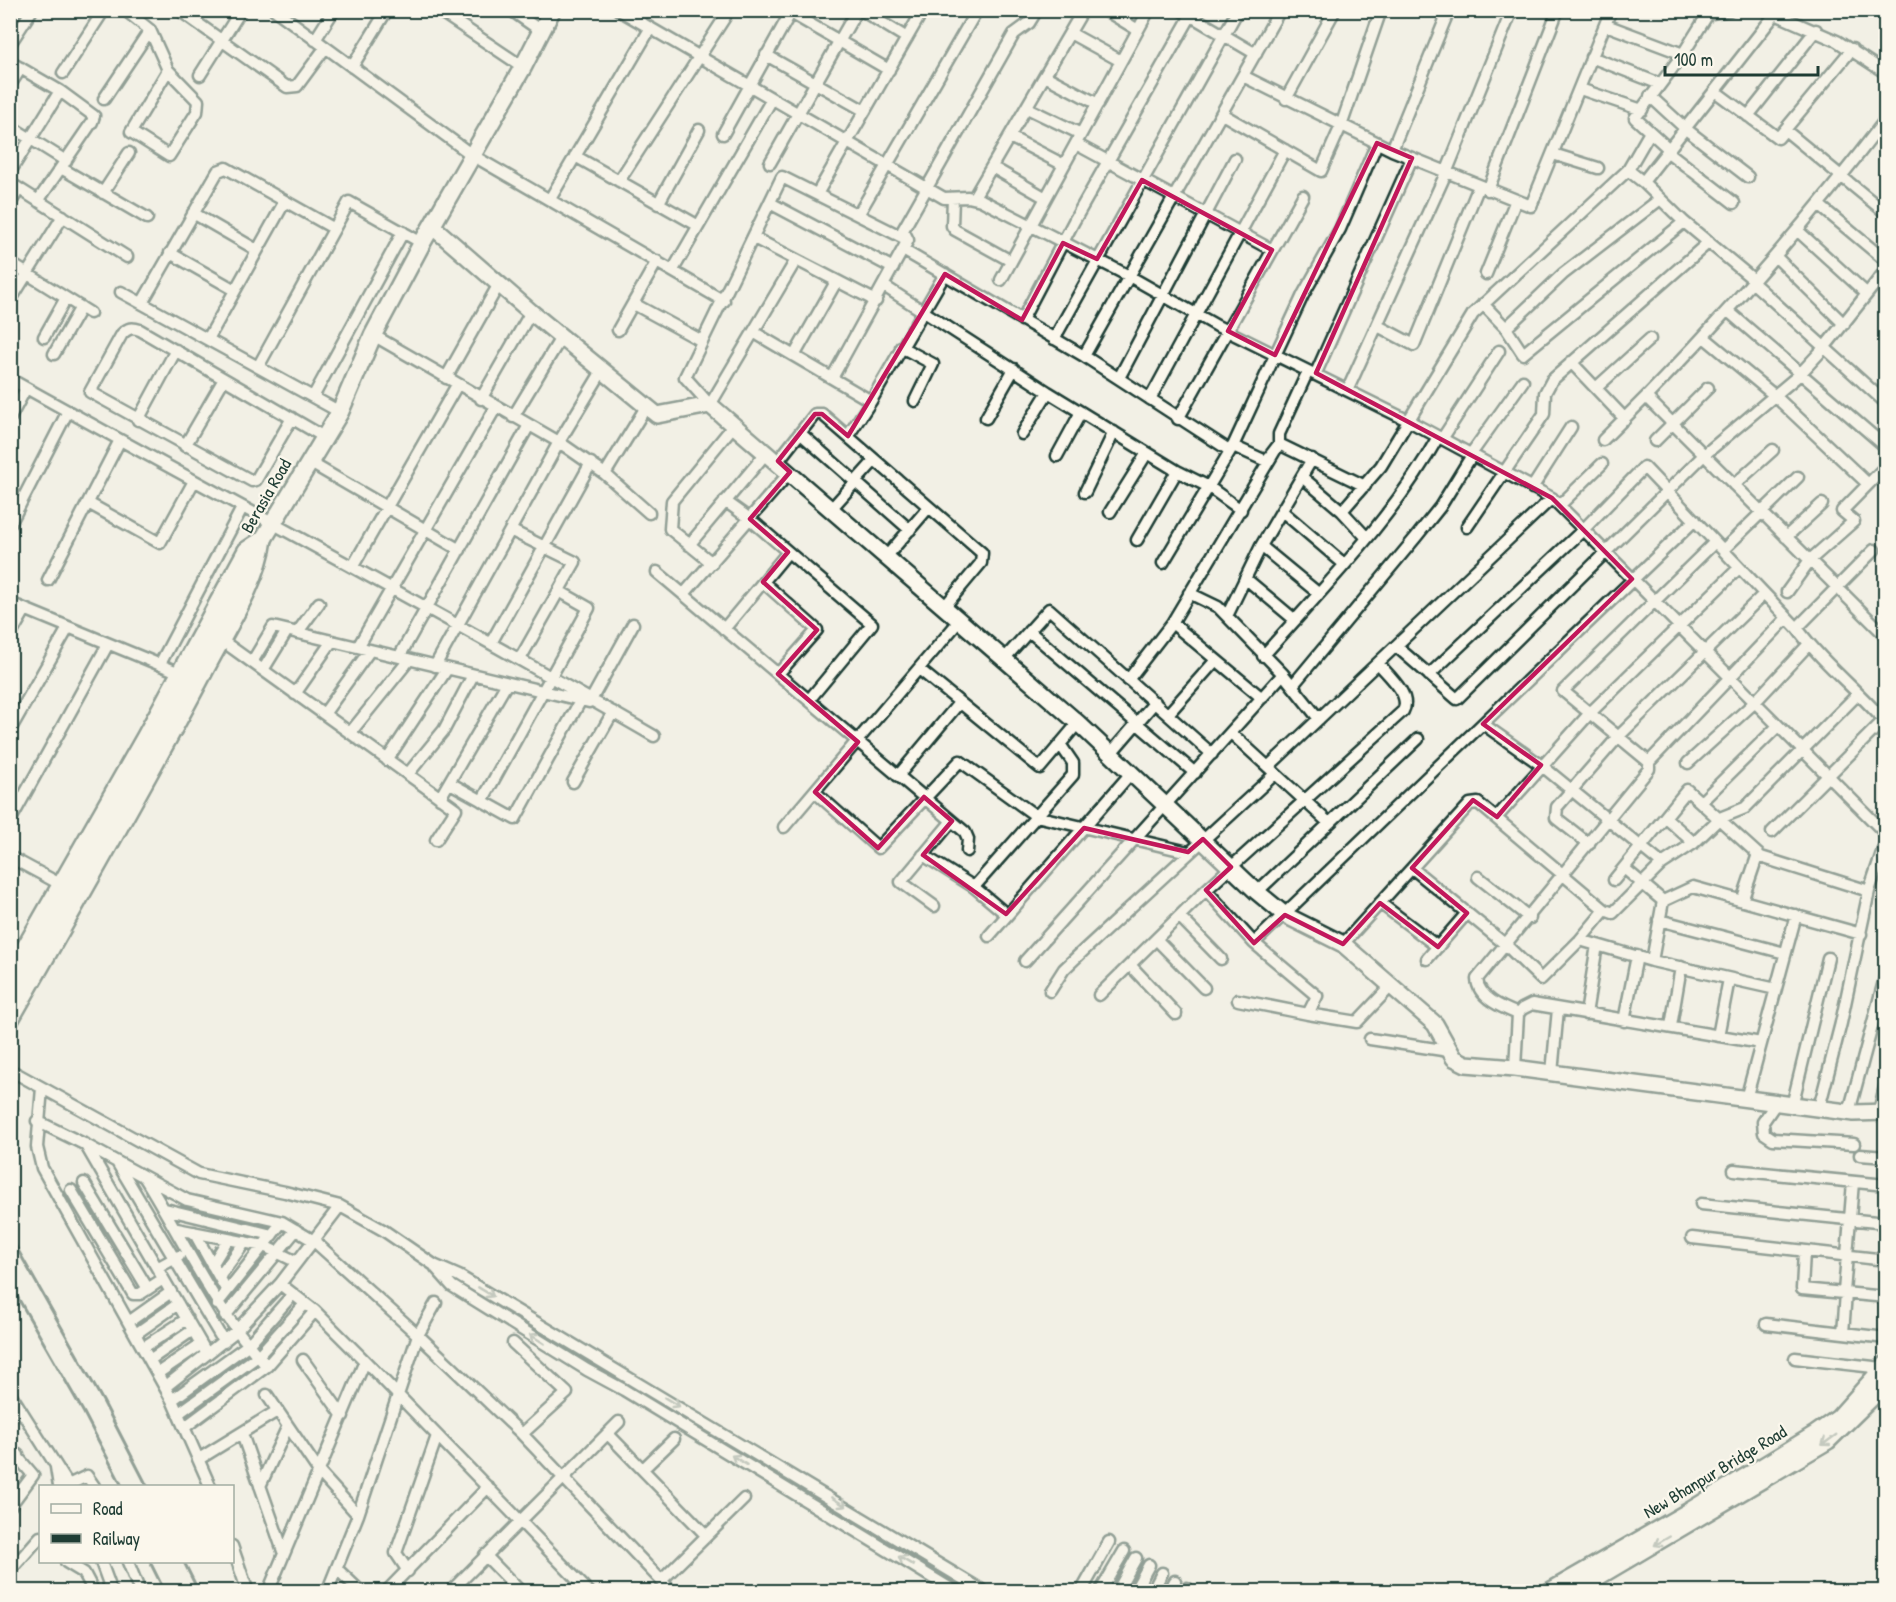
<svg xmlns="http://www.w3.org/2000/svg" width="1896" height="1602" font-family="'Patrick Hand',sans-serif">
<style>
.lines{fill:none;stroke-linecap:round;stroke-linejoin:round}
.street-casing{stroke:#1f3d34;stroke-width:15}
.secondary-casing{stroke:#1f3d34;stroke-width:20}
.primary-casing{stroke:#1f3d34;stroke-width:21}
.street{stroke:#fbf7ec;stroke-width:10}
.secondary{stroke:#fbf7ec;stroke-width:15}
.primary{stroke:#fbf7ec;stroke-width:16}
.rail{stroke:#1f3d34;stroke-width:3}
.oneway{stroke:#8d9a90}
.marked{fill:none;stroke:#c2185b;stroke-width:4.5;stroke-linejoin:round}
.labels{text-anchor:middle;stroke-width:4.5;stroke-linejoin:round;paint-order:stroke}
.street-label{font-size:18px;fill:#1f3d34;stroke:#fbf7ec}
</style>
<rect width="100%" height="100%" fill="#f2f0e5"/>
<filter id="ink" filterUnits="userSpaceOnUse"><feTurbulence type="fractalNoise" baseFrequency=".0167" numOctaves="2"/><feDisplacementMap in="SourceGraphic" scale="12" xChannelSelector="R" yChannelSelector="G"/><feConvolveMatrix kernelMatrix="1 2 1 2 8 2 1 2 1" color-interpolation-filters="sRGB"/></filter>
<g filter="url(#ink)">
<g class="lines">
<!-- street casing -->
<g class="street-casing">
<path id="street" d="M 125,10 L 150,30 L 168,70 L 198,101 L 197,112 L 169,156 L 131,132 L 168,70
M 179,10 L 287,87 L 297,86 L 325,48
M 275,10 L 472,155 L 724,301
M 438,10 L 523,67
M 511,10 L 541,31
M 619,10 L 944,198 L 968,197 L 981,200 L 1129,276 L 1217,326 L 1407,420 L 1552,498 L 1886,834
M 861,10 L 907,38
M 1105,10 L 1138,30
M 1181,10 L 1256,54
M 1696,10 L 1708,14 L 1729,10
M 1766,10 L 1837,41 L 1886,73
M 10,11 L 14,13
M 791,13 L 889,70
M 1606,25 L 1683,54
M 1070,33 L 1121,61
M 315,40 L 334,10
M 10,44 L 32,10
M 766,55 L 865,111
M 1591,57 L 1660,84
M 10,62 L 60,91 L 94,116 L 92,122 L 38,201
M 352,67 L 387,10
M 63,73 L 104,10
M 200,75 L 241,10
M 1045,76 L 1098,104
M 1243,76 L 1392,150 L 1531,206 L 1611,10
M 10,85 L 21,68
M 1580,89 L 1642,110
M 1716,92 L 1778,138 L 1852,49
M 1650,96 L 1687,130 L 1748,177
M 104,99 L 150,30
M 1286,99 L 1335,10
M 1027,108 L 1081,134
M 1222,114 L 1321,171 L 1341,126 L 1381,10
M 1748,116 L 1816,30
M 10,126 L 66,161
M 1785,130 L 1886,213
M 723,134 L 792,10
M 1010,137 L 1064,165
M 1076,144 L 1272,250
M 1392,150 L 1449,10
M 1670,150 L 1635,118 L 1683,54 L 1708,14
M 1668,152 L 1734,203
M 1553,154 L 1598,168
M 575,156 L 697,225
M 770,163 L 857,10
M 992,167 L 1046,198
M 61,168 L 147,218
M 1628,170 L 1650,132
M 10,172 L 60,91
M 619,181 L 725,17
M 1643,182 L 1684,222 L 1754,280
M 10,183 L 127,257
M 1488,190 L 1558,10
M 103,193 L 129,153
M 817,194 L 923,10
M 974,197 L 1083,10
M 953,198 L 952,226 L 955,230 L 1011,261
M 550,199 L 650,29
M 770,203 L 893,268
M 10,204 L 19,189
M 658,204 L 699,130
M 1819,205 L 1886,261
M 193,213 L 257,250
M 858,215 L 977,10
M 1797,230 L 1866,293
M 754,238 L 876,301
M 903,250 L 1084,356 L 1229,450
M 170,253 L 235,290
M 1775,256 L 1844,324
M 796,260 L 710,405 L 685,377 L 782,177 L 908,240
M 10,263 L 90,313
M 673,270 L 772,99
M 1486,274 L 1516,200
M 1001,280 L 1149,10
M 1752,282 L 1886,403
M 884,286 L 1048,392 L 1177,471 L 1209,487 L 1241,510
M 121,292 L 340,412
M 10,301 L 63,216
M 142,303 L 218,171 L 226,168 L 333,228
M 634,304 L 702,341
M 1483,304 L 1506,328 L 1563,274 L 1659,200
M 1728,311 L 1886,447
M 1022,320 L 1074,221 L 1194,10
M 1378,326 L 1414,345 L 1479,186
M 1506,328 L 1523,354 L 1684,222
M 618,330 L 657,261
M 755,333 L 871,401
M 373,335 L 559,442 L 605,474 L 649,513
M 44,337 L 66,298
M 1705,338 L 1775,396 L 1867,483
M 208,339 L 285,201
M 1054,339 L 1238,10
M 901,347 L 933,364 L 915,401
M 54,354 L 81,307
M 794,356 L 836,282
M 1084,356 L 1280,10
M 1571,362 L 1625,419
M 258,367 L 349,202 L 422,243
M 1316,373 L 1412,158
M 446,378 L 499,284
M 832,378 L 908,240 L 903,230 L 1014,34 L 1029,23 L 1037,10
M 1119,378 L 1235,159
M 10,379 C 225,499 442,613 654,736
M 1596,388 L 1650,339
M 1348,389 L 1446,173 L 1512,10
M 313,397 L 403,232
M 1646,397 L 1886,636
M 481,399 L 531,312
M 1150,399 L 1285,150
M 513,417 L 562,336
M 10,418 L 26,388
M 292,418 L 256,480 L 252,481 L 90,392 L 122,334 C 128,328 132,327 140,330 L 324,437
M 986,418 L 1014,369
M 1178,419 L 1303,196
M 138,420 L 176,350
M 800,433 L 910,530
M 1022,434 L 1048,392
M 848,436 L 871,401 L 945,274
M 1442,439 L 1499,351
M 1603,440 C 1705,340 1799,233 1886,119
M 1655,441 L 1708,388
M 185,446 L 224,379
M 1233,446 L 1266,461 L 1279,444 L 1365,486
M 1471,454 L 1523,381
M 1057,456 L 1081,412
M 778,461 L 815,414 L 822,414 L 982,553 L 981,563 L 945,606
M 309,462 L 460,550
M 605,474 L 646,407
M 1302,477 L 1342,511 L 1367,538
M 1734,485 L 1773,450
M 1532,488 L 1571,427
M 1085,492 L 1114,432
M 725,501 L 750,519 L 872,624 L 809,700
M 88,503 L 160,543 L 194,481
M 1560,505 L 1602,464
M 831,509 L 875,460
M 1282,511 L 1344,564
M 1342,511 L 1381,466 L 1473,314 L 1628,170 L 1643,182 L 1776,13
M 1110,512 L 1147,453
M 10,524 L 68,411
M 1467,527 L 1544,414 L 1545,393 L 1552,380 L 1709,242
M 512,531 L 575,562 L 520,659
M 1786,537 L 1822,504
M 1137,540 L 1177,471
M 689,545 L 767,452
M 1261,546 L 1318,593
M 1723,550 L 1798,477
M 886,557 L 929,507
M 712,563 L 670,529 L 672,501 L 734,425
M 1163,563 L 1233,446 L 1303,295 L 1340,229 L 1377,143
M 353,566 L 457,385
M 657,572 L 965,832 L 968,839 L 967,851
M 1245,578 L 1295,620
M 48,580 L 120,440
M 763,582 L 817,630 L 778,674
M 1787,592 L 1810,560 L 1854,521 L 1842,511 L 1886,466
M 1189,593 L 1218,607 L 1283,674 L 1319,719
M 684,594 L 790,472
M 10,603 L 180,673
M 1227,616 L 1261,546 L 1312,459
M 1172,623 L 1262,698
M 1797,628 L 1874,550
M 724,629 L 788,552
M 1029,631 L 1195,773
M 297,633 L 319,603
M 10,636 L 25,610
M 221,640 L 456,809 L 436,840
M 491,643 L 591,463
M 1396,646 L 1457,699 L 1704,455 L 1799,375 L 1824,348 L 1886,270
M 358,647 L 496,407
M 1263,656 C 1325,586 1393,518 1438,437
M 399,657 L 528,427
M 1005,658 L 1049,609 L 1212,754
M 252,662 L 273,627 L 589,702
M 1378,663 C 1388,675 1412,695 1403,711 L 1206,890 L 1254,943 L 1695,520
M 160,664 L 242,508
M 435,666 L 559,442 L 602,371
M 919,669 L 1040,768 L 1078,723
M 263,670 L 287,631
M 1429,675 L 1583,530 L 1644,467 L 1797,628 C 1823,664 1858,690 1886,723
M 1128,680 L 1172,623 L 1279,444 L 1279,434 L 1308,371
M 1293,685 L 1416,537 L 1440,507 L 1472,455
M 295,694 L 332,641
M 591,700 L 633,624
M 324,714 L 370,650
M 1168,714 L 1216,660
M 1483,724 L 1541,765 L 1662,864
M 10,730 L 68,628
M 350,733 L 409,660
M 1231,733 L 1329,823
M 1111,753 L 1155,702
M 387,760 L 447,669
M 1649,762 L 1786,619
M 1688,763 L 1755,702 L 1809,644
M 1268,767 L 1552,498
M 408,774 L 444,730 L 473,675
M 898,776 L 959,703
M 573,782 L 613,712
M 450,783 L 515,819 L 583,696
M 815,792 L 878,848 L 960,761 L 1036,816 L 1188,852
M 440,798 L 507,683
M 482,801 L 589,608 L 559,591
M 1701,802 L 1778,726
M 1497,817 L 1590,713 L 1739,568
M 1665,817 L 1694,843
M 10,821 L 108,644
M 784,827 L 960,620
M 1772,832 L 1884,720
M 1589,844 L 1556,818 L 1557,807 L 1618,737 L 1764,594
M 923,855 L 974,887 L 1006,914
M 10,857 L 60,884
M 1412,868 L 1506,945 L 1541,979 L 1580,940 L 1605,910
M 1624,868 L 1663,901 L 1652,961
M 1478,877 L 1530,918
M 1614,880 L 1687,790 L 1761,857 L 1869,891
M 974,887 L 1073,775 L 1073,763 L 1060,744
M 1257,892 L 1418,739
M 1663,901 L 1693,887 L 1861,934
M 1742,901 L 1758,854
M 1380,903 L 1438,947
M 934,906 L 901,882 L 952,821
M 1180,917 L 1221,959
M 1659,920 L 1785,953
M 989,936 L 1132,772
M 1156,939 L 1204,988
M 1580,940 L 1652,961 L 1776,989
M 1254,943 L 1317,996 L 1308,1014 L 1357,1022 L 1391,986
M 1343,944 L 1470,804 L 1478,803 L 1605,910 L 1613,913 L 1662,864 L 1694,843 L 1720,818 L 1745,808 L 1857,695
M 1427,959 L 1467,913
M 1025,961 L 1283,674
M 1130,965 L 1176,1014
M 1050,991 L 1064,969 L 1084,950 L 1275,774
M 1099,995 L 1206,890
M 1238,1000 L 1308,1014
M 1518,1014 C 1503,1008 1478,998 1477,979 L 1649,769 L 1649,762 L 1563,691 L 1715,542
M 1586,1014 L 1597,945
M 1624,1021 L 1637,956
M 1671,1026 L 1681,967
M 1718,1036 L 1729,979
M 1370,1039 L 1449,1051
M 1515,1068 L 1518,1014 L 1522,1009 L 1532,1004 L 1761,1043
M 10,1070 L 199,1174 L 285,1192 L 340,1206 L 383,1230 L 434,1265 L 459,1276 L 985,1592
M 1552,1073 L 1558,1009
M 42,1088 L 37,1147 L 42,1168 L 172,1400 L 210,1486
M 1746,1099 L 1796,915
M 1776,1103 L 1763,1122 L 1764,1133 L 1773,1139 L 1854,1144
M 1792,1106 L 1828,958
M 1819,1108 L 1841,1023 L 1869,891 L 1886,841
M 1849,1112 L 1886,974
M 1879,1112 L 1886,1082
M 37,1121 L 84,1144 L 187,1200 L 282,1222 L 314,1241 L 418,1335 L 522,1434 L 672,1592
M 85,1144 L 157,1268
M 1860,1155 L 1886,1157
M 118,1164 L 224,1342
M 1734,1170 L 1886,1185
M 145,1178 C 185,1242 214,1310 267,1366
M 84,1183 L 148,1289
M 71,1190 L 133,1294 L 140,1294 L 163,1279
M 1701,1204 L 1886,1223
M 165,1209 L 272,1235
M 177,1229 L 264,1246 L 297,1262
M 194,1232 L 227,1291
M 1692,1238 L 1886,1260
M 1804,1252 L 1802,1289 L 1886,1297
M 179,1256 L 157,1268 L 207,1354
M 212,1265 L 228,1239
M 436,1268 L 452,1286 L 587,1370 L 624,1390 L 956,1592
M 219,1277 L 245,1242
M 280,1284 L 315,1311 L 365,1361 L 589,1592
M 1844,1292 L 1853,1182
M 217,1304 L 282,1222
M 225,1316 L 296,1230
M 130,1321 L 171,1292
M 1766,1324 L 1886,1338
M 137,1333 L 178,1304
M 1843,1333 L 1846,1293
M 513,1343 L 567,1393 L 522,1434
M 144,1347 L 187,1319
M 1795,1358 L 1882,1368
M 151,1359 L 193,1330
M 303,1360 L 343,1416
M 158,1373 L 201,1344
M 165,1387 L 236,1331 L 280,1284 L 340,1206
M 10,1393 L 69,1486
M 267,1395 L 320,1473 L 358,1515
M 172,1400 L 248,1345 L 293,1294
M 179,1413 L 258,1356 L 305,1304
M 185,1427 L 267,1366 L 315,1311
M 242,1434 L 283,1551
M 608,1434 L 706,1535
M 10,1448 L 33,1475 L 10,1506
M 199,1459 L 277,1411
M 56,1467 L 59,1486
M 10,1469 L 18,1455
M 643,1469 L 674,1439
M 68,1485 L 87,1476 L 94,1486
M 260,1486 L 287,1428
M 232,1546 L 248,1592
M 485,1555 L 521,1592
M 66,1562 L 84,1573 L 94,1592
M 101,1562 L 112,1592
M 128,1562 L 140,1592
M 337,1569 L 361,1592
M 10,1571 L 40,1537
M 408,1571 L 396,1553 L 437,1436
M 661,1581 L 744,1499
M 268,1592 L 365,1361
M 327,1592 L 358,1515 L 418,1335 L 436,1303
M 386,1592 L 488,1487
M 450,1592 L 619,1422
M 1081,1592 L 1109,1542
M 1100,1592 L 1124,1551
M 1117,1592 L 1136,1558
M 1134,1592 L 1149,1565
M 1152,1592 L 1162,1573
M 1169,1592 L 1175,1581
M 1185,1592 L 1187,1588"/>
</g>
<!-- secondary casing -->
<g class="secondary-casing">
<path id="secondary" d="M 432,226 L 531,312 L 657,415 L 710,405 L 1078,723 L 1257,892 L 1285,915 L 1343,944 L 1435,1024 L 1454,1058 L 1466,1064 L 1515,1068 L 1854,1113 L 1886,1112
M 10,973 L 145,736 L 246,550 L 264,538
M 10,1021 C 76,905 143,789 205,671 C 225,632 259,582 264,539
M 1548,1592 L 1689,1511 L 1815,1434 L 1838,1418 L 1886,1364
M 1573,1592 L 1828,1441 L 1886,1384"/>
</g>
<!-- primary casing -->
<g class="primary-casing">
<path id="primary" d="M 10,1000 L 264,538 L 340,412 L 373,335 L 422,243 L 523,67 L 552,10"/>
</g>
<!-- street -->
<use href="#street" class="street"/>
<!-- secondary -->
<use href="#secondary" class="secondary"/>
<!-- primary -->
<use href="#primary" class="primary"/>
<!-- rail -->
<path class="rail" d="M 10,1236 L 103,1401 L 147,1486
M 10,1284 L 84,1413 L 122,1486
M 150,1562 L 165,1592
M 184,1562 L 199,1592"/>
</g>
<!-- one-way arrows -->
<defs><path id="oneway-shaft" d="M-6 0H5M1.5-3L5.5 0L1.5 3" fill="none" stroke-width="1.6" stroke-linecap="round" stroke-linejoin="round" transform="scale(1.5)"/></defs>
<g class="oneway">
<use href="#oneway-shaft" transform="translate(486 1292) rotate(31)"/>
<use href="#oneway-shaft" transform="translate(537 1339) rotate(-148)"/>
<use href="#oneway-shaft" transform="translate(672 1402) rotate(31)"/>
<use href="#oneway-shaft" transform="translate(1829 1440) rotate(144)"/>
<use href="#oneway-shaft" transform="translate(739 1460) rotate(-148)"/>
<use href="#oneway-shaft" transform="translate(839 1502) rotate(31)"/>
<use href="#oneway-shaft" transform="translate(1662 1541) rotate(150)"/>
<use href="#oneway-shaft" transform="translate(906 1561) rotate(-149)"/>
</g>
</g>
<!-- marked area -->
<path d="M0 0H1896V1602H0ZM 1377,143 L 1412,158 L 1316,373 L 1552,498 L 1632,579 L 1483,724 L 1541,765 L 1497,817 L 1473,800 L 1412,868 L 1467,913 L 1438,947 L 1380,903 L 1343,944 L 1285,915 L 1254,943 L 1206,890 L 1231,867 L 1203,839 L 1188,852 L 1084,828 L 1006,914 L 923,855 L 952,821 L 924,797 L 878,848 L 815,792 L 858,742 L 778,674 L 817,630 L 763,582 L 788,552 L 750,519 L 790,472 L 778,461 L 815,414 L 822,414 L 848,436 L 945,274 L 1022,320 L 1063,243 L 1097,259 L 1142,180 L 1272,250 L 1228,331 L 1275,355 Z" fill="#f2f0e5" fill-opacity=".55" fill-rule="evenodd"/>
<path class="marked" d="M 1377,143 L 1412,158 L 1316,373 L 1552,498 L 1632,579 L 1483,724 L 1541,765 L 1497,817 L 1473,800 L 1412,868 L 1467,913 L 1438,947 L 1380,903 L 1343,944 L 1285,915 L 1254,943 L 1206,890 L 1231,867 L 1203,839 L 1188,852 L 1084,828 L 1006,914 L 923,855 L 952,821 L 924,797 L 878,848 L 815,792 L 858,742 L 778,674 L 817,630 L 763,582 L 788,552 L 750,519 L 790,472 L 778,461 L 815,414 L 822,414 L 848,436 L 945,274 L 1022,320 L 1063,243 L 1097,259 L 1142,180 L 1272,250 L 1228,331 L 1275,355 Z"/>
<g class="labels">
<!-- street labels -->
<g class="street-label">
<text transform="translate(266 496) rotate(-60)" y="6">Berasia Road</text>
<text transform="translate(1715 1472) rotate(-31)" y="6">New Bhanpur Bridge Road</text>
</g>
</g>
<!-- margin -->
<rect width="1896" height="1602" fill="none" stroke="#fbf7ec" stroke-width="36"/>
<rect x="18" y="18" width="1860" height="1566" fill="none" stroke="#1f3d34" stroke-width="2" filter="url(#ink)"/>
<!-- legend -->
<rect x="39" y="1485" width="195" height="78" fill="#fbf7ec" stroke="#a3ada2" stroke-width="1.5"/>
<rect x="51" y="1504" width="30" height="9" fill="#fbf7ec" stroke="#a3ada2" stroke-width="1.5"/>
<text x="93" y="1515" font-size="18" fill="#1f3d34">Road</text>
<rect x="51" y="1534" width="30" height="9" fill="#1f3d34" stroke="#a3ada2" stroke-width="1.5"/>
<text x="93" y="1545" font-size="18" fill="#1f3d34">Railway</text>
<!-- scale -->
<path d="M1665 66v9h153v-9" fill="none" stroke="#1f3d34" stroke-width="3"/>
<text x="1674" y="66" font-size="18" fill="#1f3d34" stroke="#fbf7ec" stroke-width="4.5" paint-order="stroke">100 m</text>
</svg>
